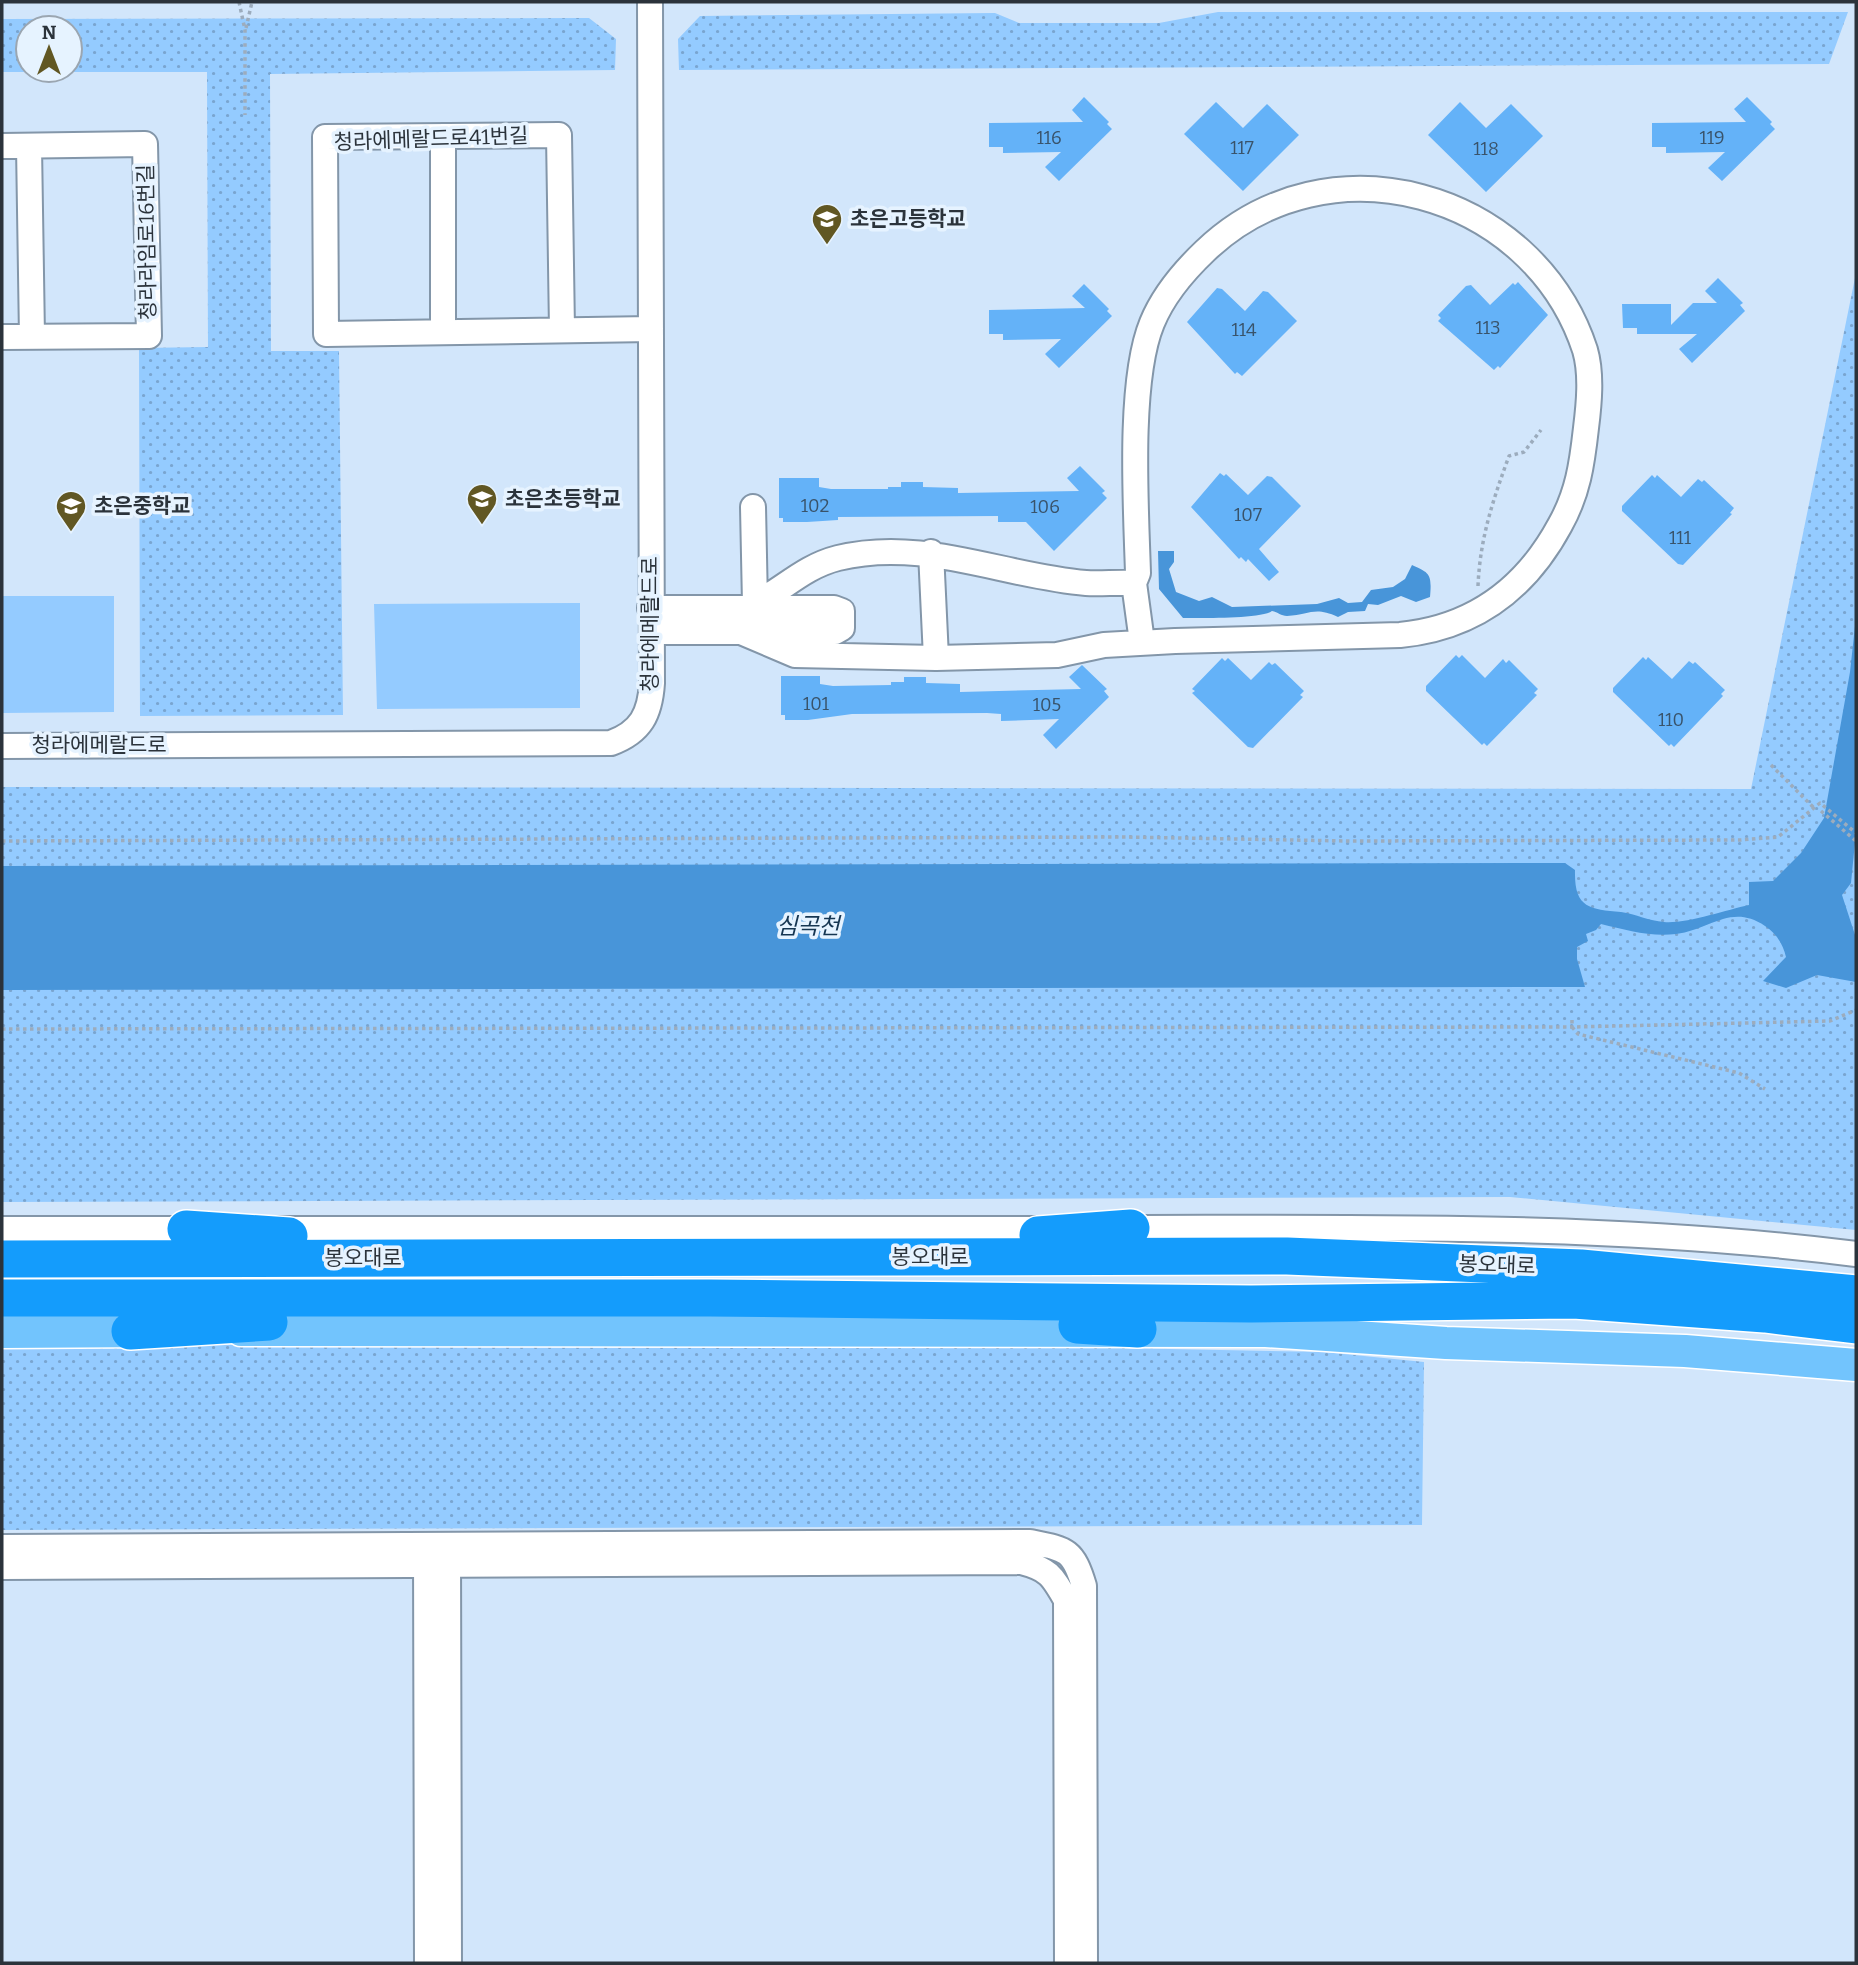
<svg xmlns="http://www.w3.org/2000/svg" width="1858" height="1965" font-family="Bitter,'Noto Sans KR',serif">
<style>
.grass{fill:url(#grass-dots);fill-rule:evenodd}
.garden{fill:#94cbff}
.water{fill:#4895d9}
.building{fill:#64b2f8}
.lines{fill:none;stroke-linecap:round;stroke-linejoin:round}
.minor-casing{stroke:#8396a9;stroke-width:28}
.major-casing{stroke:#fff;stroke-width:35}
.highway-casing{stroke:#fff;stroke-width:40}
.path{stroke:#9cacbd;stroke-width:3.5;stroke-dasharray:3.5 3.5;stroke-linecap:butt}
.minor{stroke:#fff;stroke-width:24}
.major{stroke:#72c4fd;stroke-width:32}
.highway{stroke:#149cfc;stroke-width:37}
.labels{text-anchor:middle;stroke-width:7;stroke-linejoin:round;paint-order:stroke}
.number-label{font-size:18px;fill:#39536a}
.street-label{font-size:21px;fill:#2b333b;stroke:#e6f3ff}
.poi-label{font-size:21px;font-weight:bold;fill:#2b333b;stroke:#e6f3ff;text-anchor:start}
.water-label{font-size:23px;font-style:italic;fill:#163652;stroke:#e6f3ff}
</style>
<defs>
<pattern id="grass-dots" width="8" height="8" patternUnits="userSpaceOnUse" patternTransform="scale(1.75)"><rect width="8" height="8" fill="#94cbff"/><path d="M2 2h.1M6 6h.1" fill="none" stroke="#79a5d0" stroke-width="1.8" stroke-linecap="round"/></pattern>
</defs>
<rect width="100%" height="100%" fill="#d2e6fb"/>
<!-- grass -->
<path class="grass" d="M 1218,12 L 1848,12 L 1829,64 L 679,70 L 678,39 L 700,16 L 995,13 L 1019,23 L 1159,23 Z
M 589,18 L 616,39 L 615,70 L 270,74 L 271,351 L 339,351 L 343,715 L 140,716 L 139,348 L 208,347 L 207,72 L 2,72 L 2,19 ZM 28,28 L 70,28 L 70,70 L 28,70 Z
M 1856,273 L 1856,1230 L 1510,1197 L 2,1202 L 2,787 L 1751,789 Z
M 865,1343 L 1324,1352 L 1424,1362 L 1422,1525 L 2,1530 L 2,1345 Z"/>
<!-- garden -->
<path class="garden" d="M 2,596 L 114,596 L 114,712 L 2,713 Z
M 580,603 L 580,708 L 377,709 L 374,604 Z"/>
<!-- water -->
<path class="water" d="M 1158,551 L 1174,551 L 1174,562 L 1169,569 L 1176,592 L 1199,601 L 1212,597 L 1232,607 L 1317,604 L 1339,598 L 1348,603 L 1362,602 L 1371,590 L 1393,587 L 1405,579 L 1412,565 C 1430,573 1432,574 1430,597 L 1416,602 L 1401,596 L 1378,605 L 1368,604 L 1365,611 L 1348,612 L 1338,617 C 1314,606 1310,615 1287,616 C 1281,616 1278,612 1272,611 C 1261,619 1201,618 1183,618 L 1159,589 Z
M 1856,617 L 1856,832 L 1851,883 L 1842,895 L 1856,938 L 1856,982 L 1817,975 L 1786,988 L 1763,981 L 1786,957 C 1783,944 1776,933 1765,926 C 1731,903 1710,930 1676,934 C 1650,937 1626,930 1601,924 L 1596,930 L 1586,934 L 1588,941 L 1577,947 L 1577,959 L 1585,987 L 2,990 L 2,866 L 1565,863 L 1575,870 C 1574,908 1589,909 1621,912 C 1636,914 1649,921 1664,922 C 1686,924 1726,910 1749,905 L 1749,882 L 1773,881 L 1801,853 L 1824,818 L 1850,672 Z"/>
<!-- building -->
<path class="building" d="M 1084,97 L 1109,122 L 1107,124 L 1112,129 L 1059,181 L 1045,167 L 1061,152 L 1003,153 L 1003,147 L 989,147 L 989,123 L 1083,122 L 1072,110 Z
M 1747,97 L 1772,122 L 1770,124 L 1775,129 L 1722,181 L 1708,168 L 1725,152 L 1666,153 L 1666,147 L 1652,147 L 1652,123 L 1746,122 L 1734,109 Z
M 1216,102 L 1243,128 L 1267,104 L 1299,135 L 1243,191 L 1184,134 Z
M 1460,102 L 1486,128 L 1511,104 L 1543,136 L 1486,192 L 1428,135 Z
M 1718,278 L 1743,303 L 1740,305 L 1745,311 L 1692,363 L 1679,349 L 1697,334 L 1637,334 L 1637,328 L 1623,328 L 1622,304 L 1671,304 L 1671,325 L 1693,303 L 1717,303 L 1705,291 Z
M 1518,282 L 1548,315 L 1500,368 L 1498,366 L 1494,370 L 1438,321 L 1441,318 L 1438,315 L 1466,286 L 1471,285 L 1490,305 L 1513,283 L 1515,285 Z
M 1084,284 L 1109,309 L 1107,311 L 1112,316 L 1059,368 L 1045,354 L 1061,339 L 1003,340 L 1003,334 L 989,334 L 989,310 L 1085,308 L 1072,296 Z
M 1217,288 L 1222,289 L 1245,311 L 1263,291 L 1268,292 L 1297,321 L 1242,376 L 1237,372 L 1235,374 L 1187,322 Z
M 1080,466 L 1105,491 L 1102,493 L 1107,498 L 1054,551 L 1026,522 L 998,522 L 998,516 L 838,517 L 838,520 L 807,522 L 783,522 L 783,518 L 779,518 L 779,478 L 819,478 L 819,487 L 831,489 L 888,489 L 888,487 L 901,487 L 901,482 L 923,482 L 923,487 L 958,488 L 958,493 L 1079,491 L 1067,478 Z
M 1220,473 L 1224,476 L 1226,474 L 1248,495 L 1267,476 L 1272,477 L 1301,506 L 1259,549 L 1279,572 L 1269,581 L 1248,559 L 1246,562 L 1241,557 L 1239,559 L 1191,507 Z
M 1652,475 L 1655,478 L 1657,475 L 1681,497 L 1698,479 L 1702,482 L 1704,480 L 1734,508 L 1730,513 L 1732,514 L 1683,565 L 1678,564 L 1622,511 L 1622,506 Z
M 1456,655 L 1459,658 L 1462,655 L 1485,678 L 1503,659 L 1506,663 L 1509,660 L 1538,689 L 1534,693 L 1537,695 L 1487,746 L 1484,743 L 1482,745 L 1426,691 L 1426,686 Z
M 1643,657 L 1646,660 L 1648,657 L 1672,679 L 1689,661 L 1693,664 L 1695,662 L 1725,690 L 1721,694 L 1723,696 L 1674,747 L 1671,744 L 1669,746 L 1613,692 L 1613,688 Z
M 1222,658 L 1225,661 L 1228,658 L 1251,680 L 1269,662 L 1272,665 L 1275,663 L 1304,691 L 1300,695 L 1303,697 L 1253,748 L 1248,747 L 1192,693 L 1195,691 L 1192,689 Z
M 1082,665 L 1107,689 L 1104,691 L 1109,697 L 1056,749 L 1043,735 L 1059,719 L 1001,721 L 1001,714 L 987,713 L 852,714 L 808,720 L 785,720 L 785,715 L 781,715 L 781,676 L 820,676 L 820,684 L 833,686 L 891,685 L 891,682 L 904,682 L 904,677 L 926,677 L 926,683 L 960,684 L 960,692 L 1081,689 L 1069,677 Z"/>
<g class="lines">
<!-- minor casing -->
<g class="minor-casing">
<path id="minor" d="M 443,136 L 443,332
M 2,146 L 145,144 L 149,336 L 2,337
M 29,146 L 32,337
M 562,330 L 559,135 L 325,137 L 326,334 L 651,329
M 753,507 L 755,604
M 931,552 L 936,658
M 1134,583 L 1142,642
M 650,608 L 834,608 L 842,611 L 842,628 L 835,632 L 664,632 L 652,628
M 741,632 L 795,655 L 936,658 L 1057,655 L 1104,645 L 1175,641 L 1400,635 C 1473,628 1525,590 1560,525 C 1578,493 1582,464 1586,428 C 1589,404 1592,374 1585,350 C 1533,191 1327,134 1205,251 C 1184,271 1163,296 1152,323 C 1128,381 1136,508 1138,573 L 1134,583 C 1118,582 1101,584 1086,583 C 1002,576 923,537 838,558 C 799,568 779,595 745,608
M 2,746 L 611,743 C 641,732 650,714 652,683 L 650,2
M 1116,1228 C 1362,1228 1611,1223 1856,1254
M 2,1229 L 201,1229
M 272,1229 L 1055,1229
M 2,1547 L 1030,1542 C 1066,1549 1073,1549 1084,1586 L 1085,1963
M 426,1549 L 427,1963
M 448,1551 L 449,1963
M 2,1567 L 1021,1562 C 1048,1569 1052,1575 1066,1600 L 1067,1963"/>
</g>
<!-- major casing -->
<g class="major-casing">
<path id="major" d="M 241,1330 L 1266,1331 L 1446,1343 L 1685,1351 L 1856,1365
M 2,1332 L 154,1331"/>
</g>
<!-- highway casing -->
<g class="highway-casing">
<path id="highway" d="M 186,1229 L 289,1236
M 1038,1235 L 1131,1228
M 2,1259 L 1287,1256 L 1581,1268 L 1856,1294
M 2,1298 L 710,1298 L 1251,1304 L 1574,1300 L 1765,1314 L 1856,1325
M 1077,1325 L 1138,1329
M 130,1331 L 269,1322"/>
</g>
<!-- path -->
<path class="path" d="M 239,2 L 245,30 L 245,115
M 246,28 L 252,2
M 1478,586 C 1480,538 1493,500 1509,456 L 1524,452 L 1541,430
M 1771,765 L 1814,808
M 1821,811 L 1856,841
M 2,841 L 1123,837 L 1346,841 L 1740,840 L 1778,837 L 1820,803 L 1856,833
M 1572,1020 L 1572,1027 L 1578,1034 L 1739,1073 L 1765,1089
M 2,1029 L 1572,1027 L 1830,1021 L 1856,1010"/>
<!-- minor -->
<use href="#minor" class="minor"/>
<!-- major -->
<use href="#major" class="major"/>
<!-- highway -->
<use href="#highway" class="highway"/>
</g>
<!-- icons -->
<defs>
<g id="school-pin" transform="scale(1.575)"><path d="M0 17L-7.5 6A9.5 9.5 0 1 1 7.5 6Z" fill="#615723" stroke="#e6f3ff"/><path d="M0-5L7-2L0 1L-7-2ZM-4 1L0 2.5L4 1V4Q0 6-4 4Z" fill="#fff"/></g>
</defs>
<g fill-rule="evenodd">
<use href="#school-pin" x="827" y="219"/>
<use href="#school-pin" x="482" y="499"/>
<use href="#school-pin" x="71" y="506"/>
</g>
<g class="labels">
<!-- number labels -->
<g class="number-label">
<text x="1049" y="144">116</text>
<text x="1712" y="144">119</text>
<text x="1242" y="154">117</text>
<text x="1486" y="155">118</text>
<text x="1488" y="334">113</text>
<text x="1244" y="336">114</text>
<text x="815" y="512">102</text>
<text x="1045" y="513">106</text>
<text x="1248" y="521">107</text>
<text x="1680" y="544">111</text>
<text x="816" y="710">101</text>
<text x="1047" y="711">105</text>
<text x="1671" y="726">110</text>
</g>
<!-- street labels -->
<g class="street-label">
<text transform="translate(431 139) rotate(-2)" y="7">청라에메랄드로41번길</text>
<text transform="translate(147 242) rotate(-91)" y="7">청라라임로16번길</text>
<text transform="translate(650 624) rotate(-90)" y="7">청라에메랄드로</text>
<text x="99" y="752">청라에메랄드로</text>
<text x="930" y="1264">봉오대로</text>
<text x="363" y="1265">봉오대로</text>
<text transform="translate(1497 1265) rotate(2)" y="7">봉오대로</text>
</g>
<!-- poi labels -->
<g class="poi-label">
<text x="850" y="226">초은고등학교</text>
<text x="505" y="506">초은초등학교</text>
<text x="94" y="513">초은중학교</text>
</g>
<!-- water labels -->
<g class="water-label">
<text x="808" y="934">심곡천</text>
</g>
</g>
<!-- border -->
<rect width="1858" height="1965" fill="none" stroke="#2b333b" stroke-width="7"/>
<!-- north arrow -->
<g transform="translate(49 49)"><circle r="33" fill="#e6f3ff" stroke="#9ba6b1" stroke-width="2"/>
<path d="M0-5L12 26L0 18L-12 26Z" fill="#615723"/>
<text y="-10" font-size="19" font-weight="bold" text-anchor="middle" fill="#2b333b">N</text>
</g>
</svg>
